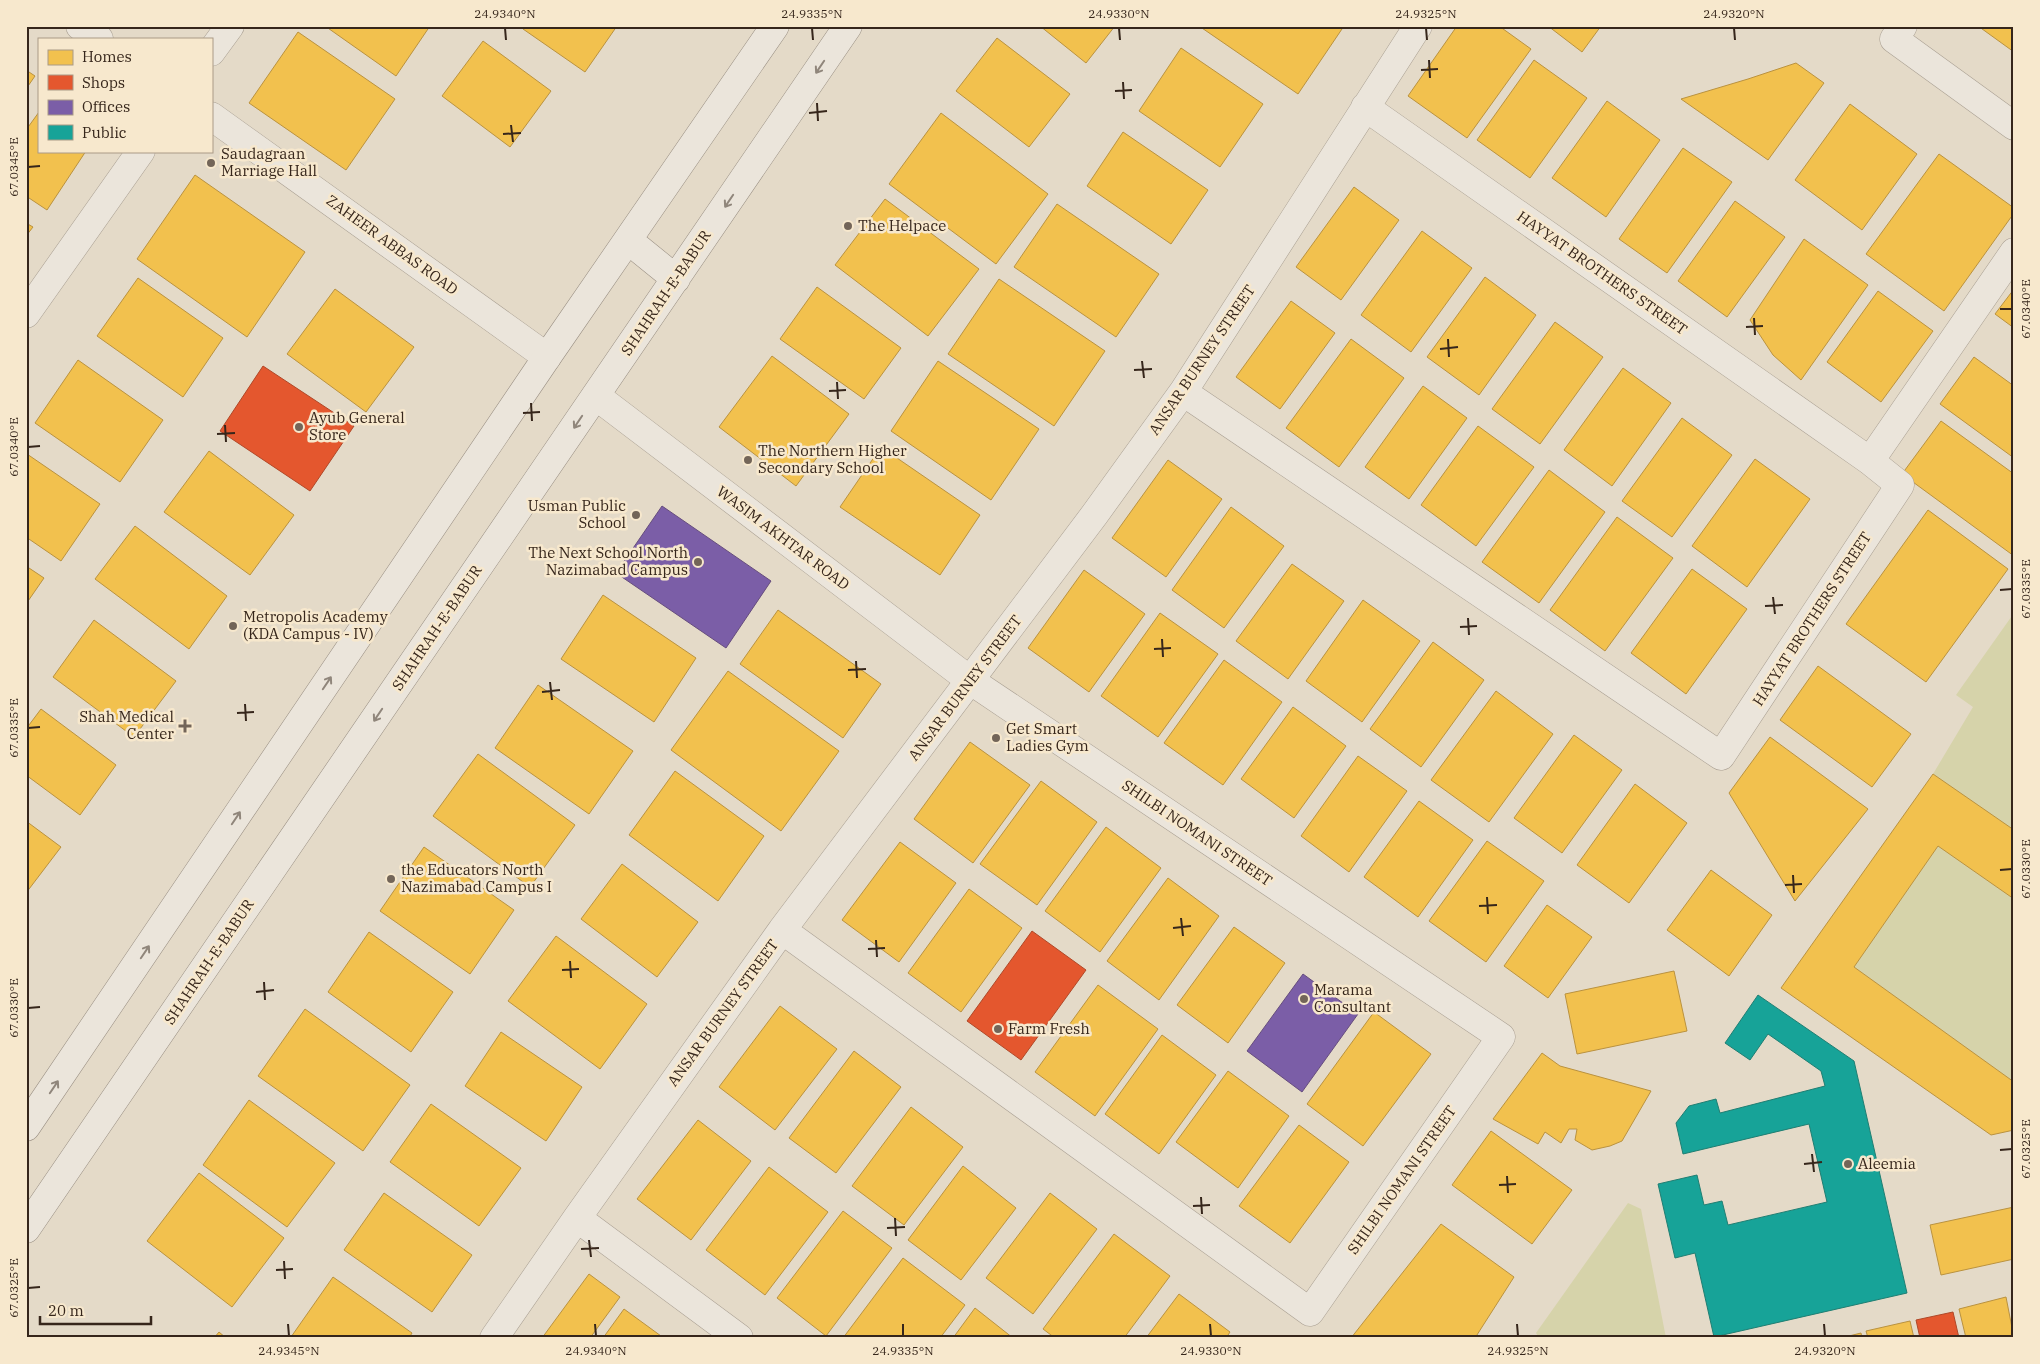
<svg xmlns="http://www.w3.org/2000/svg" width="2040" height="1364" font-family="'IBM Plex Serif',serif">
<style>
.green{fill:#d6d3aa}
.homes{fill:#f2c14e;stroke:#ba923f}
.shops{fill:#e4572e;stroke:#b04828}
.offices{fill:#7b5ea7;stroke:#664d7d}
.public{fill:#17a398;stroke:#207e72}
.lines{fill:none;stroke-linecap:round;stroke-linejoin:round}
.street-casing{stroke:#a99f92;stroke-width:29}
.secondary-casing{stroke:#988e82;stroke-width:29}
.street{stroke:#ebe5db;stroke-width:28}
.secondary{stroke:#ebe5db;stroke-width:28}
.oneway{stroke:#90867b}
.ticks{fill:none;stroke:#36261b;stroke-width:2}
.poi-dot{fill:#736558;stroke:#f7e8cd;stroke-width:2}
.labels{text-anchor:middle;stroke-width:5;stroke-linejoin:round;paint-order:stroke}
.poi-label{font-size:15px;fill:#36261b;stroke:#f7e8cd;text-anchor:start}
.street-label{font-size:15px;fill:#36261b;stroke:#f7e8cd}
.neatline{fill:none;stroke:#36261b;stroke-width:2}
.ticks-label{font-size:12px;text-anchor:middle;fill:#36261b}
</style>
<rect width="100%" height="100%" fill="#e4dac8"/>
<!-- green -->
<path class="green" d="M 2014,613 L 2014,830 L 1933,774 L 1973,707 L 1956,695 Z
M 1938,846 L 2014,899 L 2014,1082 L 1854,967 Z
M 1628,1203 L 1641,1209 L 1666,1338 L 1539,1338 L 1536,1333 Z"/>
<!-- homes -->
<path class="homes" d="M 325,26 L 430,26 L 396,76 Z
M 525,26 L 617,26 L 585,72 L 523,29 Z
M 1040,26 L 1115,26 L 1086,63 Z
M 1199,26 L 1344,26 L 1298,94 Z
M 1457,26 L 1499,26 L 1531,49 L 1467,138 L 1408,96 Z
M 1548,26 L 1601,26 L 1582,52 Z
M 1978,26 L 2014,26 L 2014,52 Z
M 298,32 L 395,99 L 346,170 L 249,103 Z
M 997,38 L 1070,94 L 1029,147 L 956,91 Z
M 483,41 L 551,91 L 510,147 L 442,96 Z
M 1181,48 L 1263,104 L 1220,167 L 1139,111 Z
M 1534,60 L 1587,98 L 1530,178 L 1477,140 Z
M 1796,63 L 1824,83 L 1768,160 L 1681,99 L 1748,79 Z
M 26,70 L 35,76 L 26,89 Z
M 1607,101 L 1660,140 L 1606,217 L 1552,178 Z
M 1850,104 L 1917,154 L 1862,230 L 1795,180 Z
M 39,112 L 39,151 L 86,151 L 47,210 L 26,196 L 26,130 Z
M 941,113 L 1048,194 L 996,264 L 889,184 Z
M 1123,132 L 1208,190 L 1171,244 L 1087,186 Z
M 1683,148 L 1732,182 L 1667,273 L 1619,239 Z
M 1939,154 L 2014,208 L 2014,213 L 1944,311 L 1866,254 Z
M 195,175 L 305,252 L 247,337 L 137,259 Z
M 1354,187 L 1399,220 L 1341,300 L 1296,267 Z
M 885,199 L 979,269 L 928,336 L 835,265 Z
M 1735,201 L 1785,237 L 1727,317 L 1678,281 Z
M 1057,204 L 1159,274 L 1116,337 L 1014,267 Z
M 26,223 L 33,227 L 26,236 Z
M 1422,231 L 1472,268 L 1411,352 L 1361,315 Z
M 1804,239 L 1868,285 L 1801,380 L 1773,355 L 1750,320 Z
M 1485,277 L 1536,315 L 1479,395 L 1427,357 Z
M 138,278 L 223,338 L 183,397 L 97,336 Z
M 999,279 L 1105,351 L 1054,426 L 948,354 Z
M 817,287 L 901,348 L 864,399 L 780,339 Z
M 335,289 L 414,347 L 366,412 L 287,354 Z
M 2014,289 L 2014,328 L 1995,314 Z
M 1878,291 L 1933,331 L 1881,402 L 1827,362 Z
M 1291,301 L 1335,333 L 1280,409 L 1236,377 Z
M 1555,322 L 1603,357 L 1540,444 L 1492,409 Z
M 1351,339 L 1404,378 L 1339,467 L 1286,428 Z
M 772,356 L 849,414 L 796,486 L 719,427 Z
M 1974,357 L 2014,386 L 2014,458 L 1940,404 Z
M 78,360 L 163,420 L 120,482 L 35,423 Z
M 938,361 L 1039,429 L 991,500 L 891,431 Z
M 1623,368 L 1671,403 L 1612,486 L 1564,450 Z
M 1423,386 L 1467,418 L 1409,499 L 1365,467 Z
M 1682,418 L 1732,455 L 1672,537 L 1622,501 Z
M 1941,421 L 2014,474 L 2014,556 L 1902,474 Z
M 1478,426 L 1534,467 L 1476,546 L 1421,505 Z
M 881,447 L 980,515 L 940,575 L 840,507 Z
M 209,451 L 294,515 L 250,575 L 164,512 Z
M 27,454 L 100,504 L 61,561 L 26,537 Z
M 1755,459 L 1810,499 L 1747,587 L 1692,546 Z
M 1168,460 L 1222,499 L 1166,577 L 1112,538 Z
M 1549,470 L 1605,512 L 1539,603 L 1482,562 Z
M 1231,507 L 1284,546 L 1224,628 L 1172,590 Z
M 1928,510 L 2008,569 L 1926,682 L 1846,624 Z
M 1617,517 L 1673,558 L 1605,651 L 1550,610 Z
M 135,526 L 227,596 L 189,649 L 95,579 Z
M 1292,564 L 1344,601 L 1288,679 L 1236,641 Z
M 26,566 L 44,578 L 26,604 Z
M 1692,569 L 1747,609 L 1686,694 L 1631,653 Z
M 1084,570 L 1145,614 L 1089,692 L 1028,648 Z
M 603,595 L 696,658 L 654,722 L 561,659 Z
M 1363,600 L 1420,641 L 1362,722 L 1306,681 Z
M 778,610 L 881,684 L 843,738 L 740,664 Z
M 1160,613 L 1218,654 L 1158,737 L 1101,696 Z
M 94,620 L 176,681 L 134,737 L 53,677 Z
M 1433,642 L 1484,680 L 1421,767 L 1370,729 Z
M 1224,660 L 1282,702 L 1223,785 L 1164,743 Z
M 1818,666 L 1911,734 L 1872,787 L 1780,720 Z
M 728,671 L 839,751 L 781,831 L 671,750 Z
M 538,685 L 633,751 L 589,814 L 495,748 Z
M 1496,691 L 1553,734 L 1489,822 L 1431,780 Z
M 1293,707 L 1346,746 L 1294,818 L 1241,779 Z
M 41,709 L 116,765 L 80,815 L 26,775 L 26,729 Z
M 1574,735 L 1622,770 L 1562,853 L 1514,818 Z
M 1770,737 L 1868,809 L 1795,901 L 1729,793 Z
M 970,742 L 1030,785 L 973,863 L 914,819 Z
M 478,754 L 575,825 L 530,887 L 433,816 Z
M 1358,756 L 1407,791 L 1349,872 L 1301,836 Z
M 675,771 L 764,836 L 718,901 L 629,835 Z
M 1933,774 L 2014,830 L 2014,899 L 1938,846 L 1854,967 L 2014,1082 L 2014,1130 L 1991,1135 L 1781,988 Z
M 1041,781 L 1097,822 L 1037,905 L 980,864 Z
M 1635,784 L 1687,823 L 1629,903 L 1577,865 Z
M 1419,801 L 1473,840 L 1418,917 L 1364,877 Z
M 26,821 L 61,847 L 26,893 Z
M 1106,827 L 1161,868 L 1100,952 L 1045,911 Z
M 1487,841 L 1544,881 L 1486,962 L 1429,921 Z
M 900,842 L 956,883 L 899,962 L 842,920 Z
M 424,847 L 514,910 L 470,974 L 380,911 Z
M 622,864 L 698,922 L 657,977 L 581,919 Z
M 1711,870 L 1772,915 L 1729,976 L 1667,930 Z
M 1168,878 L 1219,916 L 1159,1000 L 1107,961 Z
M 969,889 L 1022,928 L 961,1012 L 908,973 Z
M 1547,905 L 1592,937 L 1548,998 L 1504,966 Z
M 1234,927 L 1285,963 L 1228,1043 L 1177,1005 Z
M 369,932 L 453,992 L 411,1052 L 328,992 Z
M 556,936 L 647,1004 L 600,1069 L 508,1001 Z
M 1674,971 L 1687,1031 L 1577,1054 L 1565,994 Z
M 1098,985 L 1158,1029 L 1095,1116 L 1035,1072 Z
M 780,1006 L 837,1049 L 775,1130 L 719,1087 Z
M 305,1009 L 410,1085 L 363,1151 L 258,1076 Z
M 1374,1012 L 1431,1054 L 1363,1146 L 1307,1104 Z
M 501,1032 L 582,1087 L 546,1141 L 465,1086 Z
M 1162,1035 L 1216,1075 L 1159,1154 L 1105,1114 Z
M 854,1051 L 901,1087 L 836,1173 L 789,1138 Z
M 1542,1053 L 1560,1066 L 1651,1091 L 1622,1141 L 1610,1146 L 1592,1150 L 1575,1140 L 1577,1129 L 1569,1129 L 1561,1143 L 1545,1132 L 1538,1144 L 1493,1119 Z
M 1228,1071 L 1289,1116 L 1238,1188 L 1176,1142 Z
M 249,1100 L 335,1163 L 287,1227 L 203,1165 Z
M 431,1104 L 521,1168 L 479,1226 L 390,1162 Z
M 911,1107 L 963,1147 L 904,1225 L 852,1186 Z
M 698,1120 L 751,1161 L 691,1240 L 637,1199 Z
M 1299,1125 L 1349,1162 L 1290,1243 L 1239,1206 Z
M 1491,1131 L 1572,1190 L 1532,1244 L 1452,1185 Z
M 963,1166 L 1016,1208 L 961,1280 L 908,1240 Z
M 769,1167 L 828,1212 L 765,1295 L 706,1250 Z
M 199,1173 L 284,1238 L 232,1307 L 147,1241 Z
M 384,1193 L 472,1255 L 432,1312 L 344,1250 Z
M 1050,1193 L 1097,1229 L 1033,1314 L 986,1278 Z
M 2014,1207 L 2014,1259 L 1941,1275 L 1930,1225 Z
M 843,1211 L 892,1248 L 826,1336 L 777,1298 Z
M 1441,1224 L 1514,1277 L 1475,1338 L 1351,1338 Z
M 1114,1234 L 1170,1276 L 1124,1338 L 1055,1338 L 1043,1329 Z
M 903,1258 L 965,1305 L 940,1338 L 843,1338 Z
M 589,1274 L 620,1297 L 590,1338 L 542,1338 Z
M 333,1277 L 412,1333 L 409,1338 L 291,1337 Z
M 1179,1294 L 1230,1332 L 1226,1338 L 1146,1338 Z
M 2006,1297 L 2014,1338 L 1966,1338 L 1959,1309 Z
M 975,1308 L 1013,1338 L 953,1338 Z
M 624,1309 L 661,1336 L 660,1338 L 603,1338 Z
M 1910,1321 L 1914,1338 L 1868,1338 L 1866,1331 Z
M 219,1332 L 226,1338 L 214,1338 Z
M 1861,1333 L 1862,1338 L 1841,1338 Z"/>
<!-- shops -->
<path class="shops" d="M 263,366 L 354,426 L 310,491 L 220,431 Z
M 1032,931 L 1086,970 L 1021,1060 L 967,1021 Z
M 1953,1312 L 1959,1338 L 1920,1338 L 1916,1320 Z"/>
<!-- offices -->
<path class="offices" d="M 662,506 L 771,581 L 726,648 L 616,573 Z
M 1303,974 L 1358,1014 L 1302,1092 L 1247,1051 Z"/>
<!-- public -->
<path class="public" d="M 1758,995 L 1854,1061 L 1907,1293 L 1714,1337 L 1695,1253 L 1675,1258 L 1658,1184 L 1697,1175 L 1704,1205 L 1722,1201 L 1728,1225 L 1827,1202 L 1809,1124 L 1683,1154 L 1676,1123 L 1689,1106 L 1716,1099 L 1720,1113 L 1825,1086 L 1821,1071 L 1768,1034 L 1750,1060 L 1725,1043 Z"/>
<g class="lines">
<!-- street casing -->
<g class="street-casing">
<path id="street" d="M 80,26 L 99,39
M 1903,26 L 1894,39 L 2014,126
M 211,52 L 230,26
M 211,116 L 547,357
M 26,314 L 141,151
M 1183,392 L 1721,756 L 1900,485 L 1870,461 L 1365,107
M 596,396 L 971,681 L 1501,1037 L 1310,1312 L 782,930
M 1870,461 L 2014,252
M 577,1218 L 739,1338
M 494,1338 L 577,1218 L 782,930 L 1095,514 L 1183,392 L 1418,26"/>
</g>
<!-- secondary casing -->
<g class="secondary-casing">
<path id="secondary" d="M 628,240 L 676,279
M 26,1127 L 547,357 L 775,26
M 26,1229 L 848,26"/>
</g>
<!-- street -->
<use href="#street" class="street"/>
<!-- secondary -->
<use href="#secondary" class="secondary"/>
</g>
<!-- one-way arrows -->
<defs><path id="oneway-shaft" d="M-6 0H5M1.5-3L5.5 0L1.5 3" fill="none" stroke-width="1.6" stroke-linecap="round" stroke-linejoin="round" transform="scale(1.25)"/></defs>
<g class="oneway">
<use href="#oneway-shaft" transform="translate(820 67) rotate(124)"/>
<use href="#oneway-shaft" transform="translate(729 201) rotate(124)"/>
<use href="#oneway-shaft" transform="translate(578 422) rotate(124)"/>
<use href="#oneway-shaft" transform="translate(327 683) rotate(-56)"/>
<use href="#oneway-shaft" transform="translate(378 715) rotate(124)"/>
<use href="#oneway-shaft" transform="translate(236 818) rotate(-56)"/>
<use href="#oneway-shaft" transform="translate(145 952) rotate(-56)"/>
<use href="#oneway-shaft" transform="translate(54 1087) rotate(-56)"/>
</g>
<!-- ticks -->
<path class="ticks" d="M 505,28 L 506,40M 812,28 L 813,40M 1119,28 L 1120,40M 1426,28 L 1427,40M 1734,28 L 1735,40M 1429,60 L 1430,78M 1421,70 L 1438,69M 1123,82 L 1124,99M 1115,91 L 1132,90M 817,103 L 818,121M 809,113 L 827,111M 511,125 L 513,142M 503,134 L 521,133M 28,167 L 40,166M 2000,309 L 2012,309M 1754,318 L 1755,335M 1746,327 L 1763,326M 1448,339 L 1449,357M 1440,349 L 1458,347M 1142,361 L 1144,378M 1134,370 L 1152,369M 837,382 L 838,399M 829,391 L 846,390M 531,403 L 532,421M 523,413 L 540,412M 225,425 L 226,442M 217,434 L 235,433M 28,447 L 40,446M 2000,590 L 2012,589M 1773,597 L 1775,614M 1765,606 L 1783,605M 1468,618 L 1469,635M 1460,627 L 1477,626M 1162,639 L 1163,657M 1154,649 L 1171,648M 856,661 L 857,678M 848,670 L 866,669M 550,682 L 552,700M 542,692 L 560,690M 245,704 L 246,721M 237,713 L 254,712M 28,728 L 40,727M 2000,870 L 2012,869M 1793,875 L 1794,893M 1785,885 L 1802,884M 1487,897 L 1488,914M 1479,906 L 1497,905M 1181,918 L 1183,936M 1173,928 L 1191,926M 876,940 L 877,957M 868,949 L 885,948M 570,961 L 571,978M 562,970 L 579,969M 264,982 L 265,1000M 256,992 L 274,990M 28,1008 L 40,1007M 2000,1150 L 2012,1149M 1812,1154 L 1814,1172M 1804,1164 L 1822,1162M 1507,1176 L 1508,1193M 1499,1185 L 1516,1184M 1201,1197 L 1202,1214M 1193,1206 L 1210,1205M 895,1218 L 896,1236M 887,1228 L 905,1227M 589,1240 L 591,1257M 581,1249 L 599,1248M 284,1261 L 285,1279M 276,1270 L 293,1269M 28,1288 L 40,1287M 288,1324 L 289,1336M 595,1324 L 596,1336M 903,1324 L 903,1336M 1210,1324 L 1211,1336M 1517,1324 L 1518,1336M 1824,1324 L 1825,1336"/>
<!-- markers -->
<g class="poi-dot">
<circle cx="211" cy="163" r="5"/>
<circle cx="848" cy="226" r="5"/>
<circle cx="299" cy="427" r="5"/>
<circle cx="748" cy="460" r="5"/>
<circle cx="636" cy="515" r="5"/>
<circle cx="698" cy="562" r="5"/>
<circle cx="233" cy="626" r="5"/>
<path d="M182.5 718.5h5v5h5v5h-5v5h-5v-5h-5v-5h5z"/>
<circle cx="996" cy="738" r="5"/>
<circle cx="391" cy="879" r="5"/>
<circle cx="1304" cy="999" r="5"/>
<circle cx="998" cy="1029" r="5"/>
<circle cx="1848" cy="1164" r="5"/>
</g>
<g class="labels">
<!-- poi labels -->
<g class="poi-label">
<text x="221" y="159">Saudagraan<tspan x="221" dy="17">Marriage Hall</tspan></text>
<text x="858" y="231">The Helpace</text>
<text x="309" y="423">Ayub General<tspan x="309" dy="17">Store</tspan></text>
<text x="758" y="456">The Northern Higher<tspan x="758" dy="17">Secondary School</tspan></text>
<text x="626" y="511" text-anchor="end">Usman Public<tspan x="626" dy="17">School</tspan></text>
<text x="688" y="558" text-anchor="end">The Next School North<tspan x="688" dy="17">Nazimabad Campus</tspan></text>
<text x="243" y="622">Metropolis Academy<tspan x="243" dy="17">(KDA Campus - IV)</tspan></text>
<text x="174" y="722" text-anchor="end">Shah Medical<tspan x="174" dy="17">Center</tspan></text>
<text x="1006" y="734">Get Smart<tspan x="1006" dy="17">Ladies Gym</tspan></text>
<text x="401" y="875">the Educators North<tspan x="401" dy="17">Nazimabad Campus I</tspan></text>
<text x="1314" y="995">Marama<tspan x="1314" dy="17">Consultant</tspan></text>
<text x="1008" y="1034">Farm Fresh</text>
<text x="1858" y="1169">Aleemia</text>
</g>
<!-- street labels -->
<g class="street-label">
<text transform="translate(392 245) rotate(36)" y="5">ZAHEER ABBAS ROAD</text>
<text transform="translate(1602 273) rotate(35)" y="5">HAYYAT BROTHERS STREET</text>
<text transform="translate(666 293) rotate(-56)" y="5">SHAHRAH-E-BABUR</text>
<text transform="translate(1202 360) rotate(-56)" y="5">ANSAR BURNEY STREET</text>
<text transform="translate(783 538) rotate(37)" y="5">WASIM AKHTAR ROAD</text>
<text transform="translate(1812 619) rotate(-57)" y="5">HAYYAT BROTHERS STREET</text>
<text transform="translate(437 628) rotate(-56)" y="5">SHAHRAH-E-BABUR</text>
<text transform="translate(965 688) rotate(-53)" y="5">ANSAR BURNEY STREET</text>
<text transform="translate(1197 833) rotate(34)" y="5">SHILBI NOMANI STREET</text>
<text transform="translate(209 962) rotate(-56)" y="5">SHAHRAH-E-BABUR</text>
<text transform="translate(723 1013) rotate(-54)" y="5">ANSAR BURNEY STREET</text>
<text transform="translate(1402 1180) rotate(-55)" y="5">SHILBI NOMANI STREET</text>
</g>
</g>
<!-- border -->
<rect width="2040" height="1364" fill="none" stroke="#f7e8cd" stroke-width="55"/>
<!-- legend -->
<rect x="38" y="38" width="175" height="115" fill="#f7e8cd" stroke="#aa9a86"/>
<rect x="48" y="50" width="25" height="15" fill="#f2c14e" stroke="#aa9a86"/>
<text x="82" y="62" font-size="15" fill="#36261b">Homes</text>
<rect x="48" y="75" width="25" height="15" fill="#e4572e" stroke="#aa9a86"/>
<text x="82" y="88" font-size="15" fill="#36261b">Shops</text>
<rect x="48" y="100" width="25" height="15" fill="#7b5ea7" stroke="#aa9a86"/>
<text x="82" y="112" font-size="15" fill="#36261b">Offices</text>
<rect x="48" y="125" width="25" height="15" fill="#17a398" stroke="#aa9a86"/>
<text x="82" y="138" font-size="15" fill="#36261b">Public</text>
<!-- scale -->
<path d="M40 1316v8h111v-8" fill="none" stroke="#36261b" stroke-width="2.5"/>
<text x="48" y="1316" font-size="15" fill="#36261b" stroke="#f7e8cd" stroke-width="4" paint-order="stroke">20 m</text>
<rect x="28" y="28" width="1984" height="1308" class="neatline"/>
<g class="ticks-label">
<text x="505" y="18">24.9340°N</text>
<text x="812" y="18">24.9335°N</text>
<text x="1119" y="18">24.9330°N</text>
<text x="1426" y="18">24.9325°N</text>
<text x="1734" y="18">24.9320°N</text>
<text transform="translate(14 167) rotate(-90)" y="4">67.0345°E</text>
<text transform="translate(2026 309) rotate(-90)" y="4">67.0340°E</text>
<text transform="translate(14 447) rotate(-90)" y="4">67.0340°E</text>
<text transform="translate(2026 589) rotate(-90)" y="4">67.0335°E</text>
<text transform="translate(14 728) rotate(-90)" y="4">67.0335°E</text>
<text transform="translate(2026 869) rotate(-90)" y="4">67.0330°E</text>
<text transform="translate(14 1008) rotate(-90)" y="4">67.0330°E</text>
<text transform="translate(2026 1149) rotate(-90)" y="4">67.0325°E</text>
<text transform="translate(14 1288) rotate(-90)" y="4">67.0325°E</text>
<text x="289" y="1355">24.9345°N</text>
<text x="596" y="1355">24.9340°N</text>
<text x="903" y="1355">24.9335°N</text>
<text x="1211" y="1355">24.9330°N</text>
<text x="1518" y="1355">24.9325°N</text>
<text x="1825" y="1355">24.9320°N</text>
</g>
</svg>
